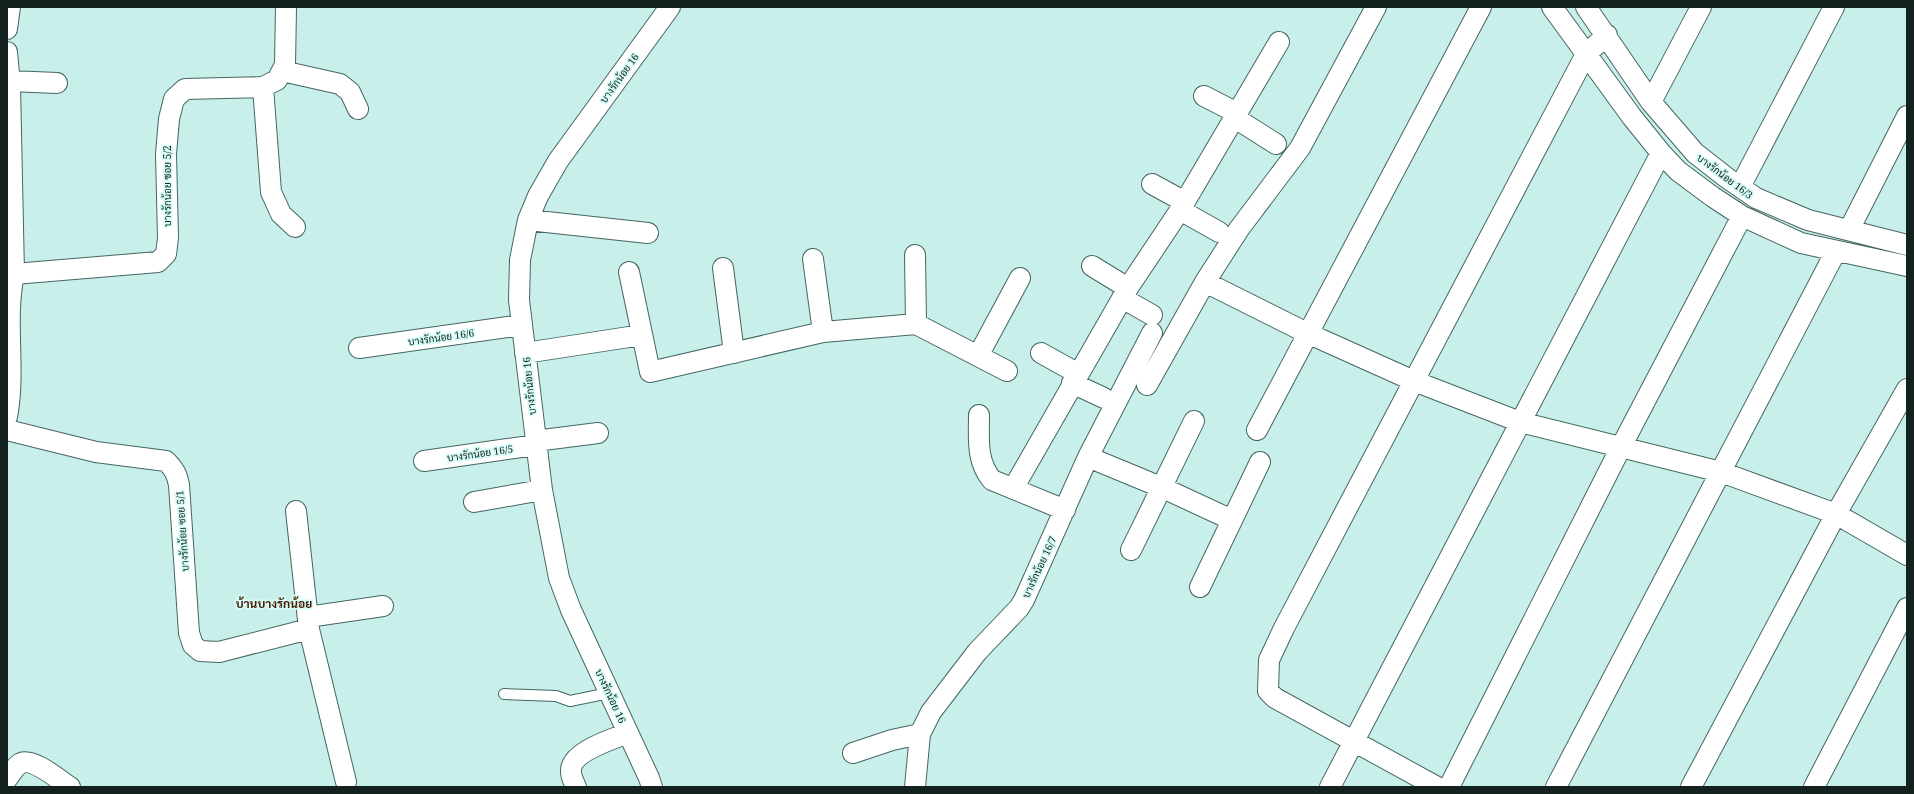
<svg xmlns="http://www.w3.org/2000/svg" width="1914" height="794" font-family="'Noto Serif',Sarabun,serif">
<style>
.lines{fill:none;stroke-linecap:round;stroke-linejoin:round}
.service-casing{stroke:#446662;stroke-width:12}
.minor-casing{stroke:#446662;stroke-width:22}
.service{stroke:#fff;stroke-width:10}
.minor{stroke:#fff;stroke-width:20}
.labels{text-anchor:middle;stroke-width:3.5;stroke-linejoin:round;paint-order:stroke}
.street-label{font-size:10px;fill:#13211f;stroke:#d5fcf7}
.quarter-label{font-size:12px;font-weight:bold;fill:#481b00;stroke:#d5fcf7}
</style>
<rect width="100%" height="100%" fill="#c8efea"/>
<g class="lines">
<!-- service casing -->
<g class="service-casing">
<path id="service" d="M 504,694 L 556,696 L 570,701 L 609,693"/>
</g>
<!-- minor casing -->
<g class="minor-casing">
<path id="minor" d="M 1552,7 L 1632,117 L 1661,153 L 1678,171 L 1713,197 L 1742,216 L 1801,243 L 1907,266
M 1586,7 L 1651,102 L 1695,153 L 1727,178 L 1756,198 L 1808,220 L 1907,245
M 7,29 L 10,7
M 7,52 L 10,85 L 14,274 C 4,321 16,369 7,417
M 282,71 L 340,84 L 350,92 L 358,109
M 10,81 L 57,83
M 263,87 L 271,192 L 281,214 L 295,227
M 1204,96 L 1237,113
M 1651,102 L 1701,7
M 1235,118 L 1276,144
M 1152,184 L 1185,202
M 1740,187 L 1834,7
M 1180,210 L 1219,232
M 528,220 L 648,233
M 1849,230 L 1907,116
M 915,255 L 916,324
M 813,259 L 823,332
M 1092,266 L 1128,288
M 723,268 L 734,353
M 629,272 L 650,372 L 823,332 L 916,324 L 1007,371
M 14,274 L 158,262 L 166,254 L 168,238 L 166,154 L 169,119 L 174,99 L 185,89 L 263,87 L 277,80 L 285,65 L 286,7
M 1205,282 L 1307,333 L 1414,381 L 1520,422 L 1721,472 L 1836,514 L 1907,555
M 1122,298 L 1152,315
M 359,348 L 522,325
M 525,353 L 642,335
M 1041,353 L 1077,373
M 978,356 L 1020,278
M 1072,383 L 1104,398
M 1147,385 L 1205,282 L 1239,229 L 1300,148 L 1376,7
M 979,415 C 979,439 976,461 992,480 L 1065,510
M 7,430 L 96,452 L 166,461 C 174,469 177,474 179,485 L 189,633 L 193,645 L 200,651 L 219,652 L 309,629
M 1257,430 L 1481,7
M 535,441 L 598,433
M 1088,457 L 1163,488 L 1232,520
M 424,461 L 536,445
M 1014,487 L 1128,288 L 1180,210 L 1279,42
M 474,502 L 542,490
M 296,511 L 309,629 L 346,782
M 1131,550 L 1194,421
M 1200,587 L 1260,462
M 308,617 L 383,606
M 853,753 L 892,740 L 920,734
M 7,779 C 11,774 15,766 21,763 C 34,758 59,780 70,787
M 576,787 C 574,782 571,777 571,772 C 569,752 613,739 628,733
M 652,787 L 649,778 L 571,610 L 559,578 L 542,490 L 519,300 L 520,260 L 528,220 L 538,196 L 558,161 L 670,7
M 915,787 L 920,734 L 931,712 L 977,652 L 1019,608 L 1024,600 L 1088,457 L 1152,333
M 1330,787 L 1661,153
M 1437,787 L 1275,698 L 1268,691 L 1269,660 L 1284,628 L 1586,54 L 1607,35
M 1449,787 L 1621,447 L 1742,216
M 1556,787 L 1836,251
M 1691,787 L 1836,514 L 1907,389
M 1814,787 L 1907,608"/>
</g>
<!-- service -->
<use href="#service" class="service"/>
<!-- minor -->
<use href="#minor" class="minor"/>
</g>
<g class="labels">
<!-- street labels -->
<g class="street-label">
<text transform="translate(619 78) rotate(-54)" y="4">บางรักน้อย 16</text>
<text transform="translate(1725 176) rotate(37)" y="4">บางรักน้อย 16/3</text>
<text transform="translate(167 186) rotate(-90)" y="4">บางรักน้อย ซอย 5/2</text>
<text transform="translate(441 337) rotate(-8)" y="4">บางรักน้อย 16/6</text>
<text transform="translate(529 386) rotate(-96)" y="4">บางรักน้อย 16</text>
<text transform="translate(480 453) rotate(-8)" y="4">บางรักน้อย 16/5</text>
<text transform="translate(182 531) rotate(-94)" y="4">บางรักน้อย ซอย 5/1</text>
<text transform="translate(1039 567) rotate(-65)" y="4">บางรักน้อย 16/7</text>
<text transform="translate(611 696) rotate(65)" y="4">บางรักน้อย 16</text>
</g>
<!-- quarter labels -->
<g class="quarter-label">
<text x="274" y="608">บ้านบางรักน้อย</text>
</g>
</g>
<!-- border -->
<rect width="1914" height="794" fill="none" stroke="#13211f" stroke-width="16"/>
</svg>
